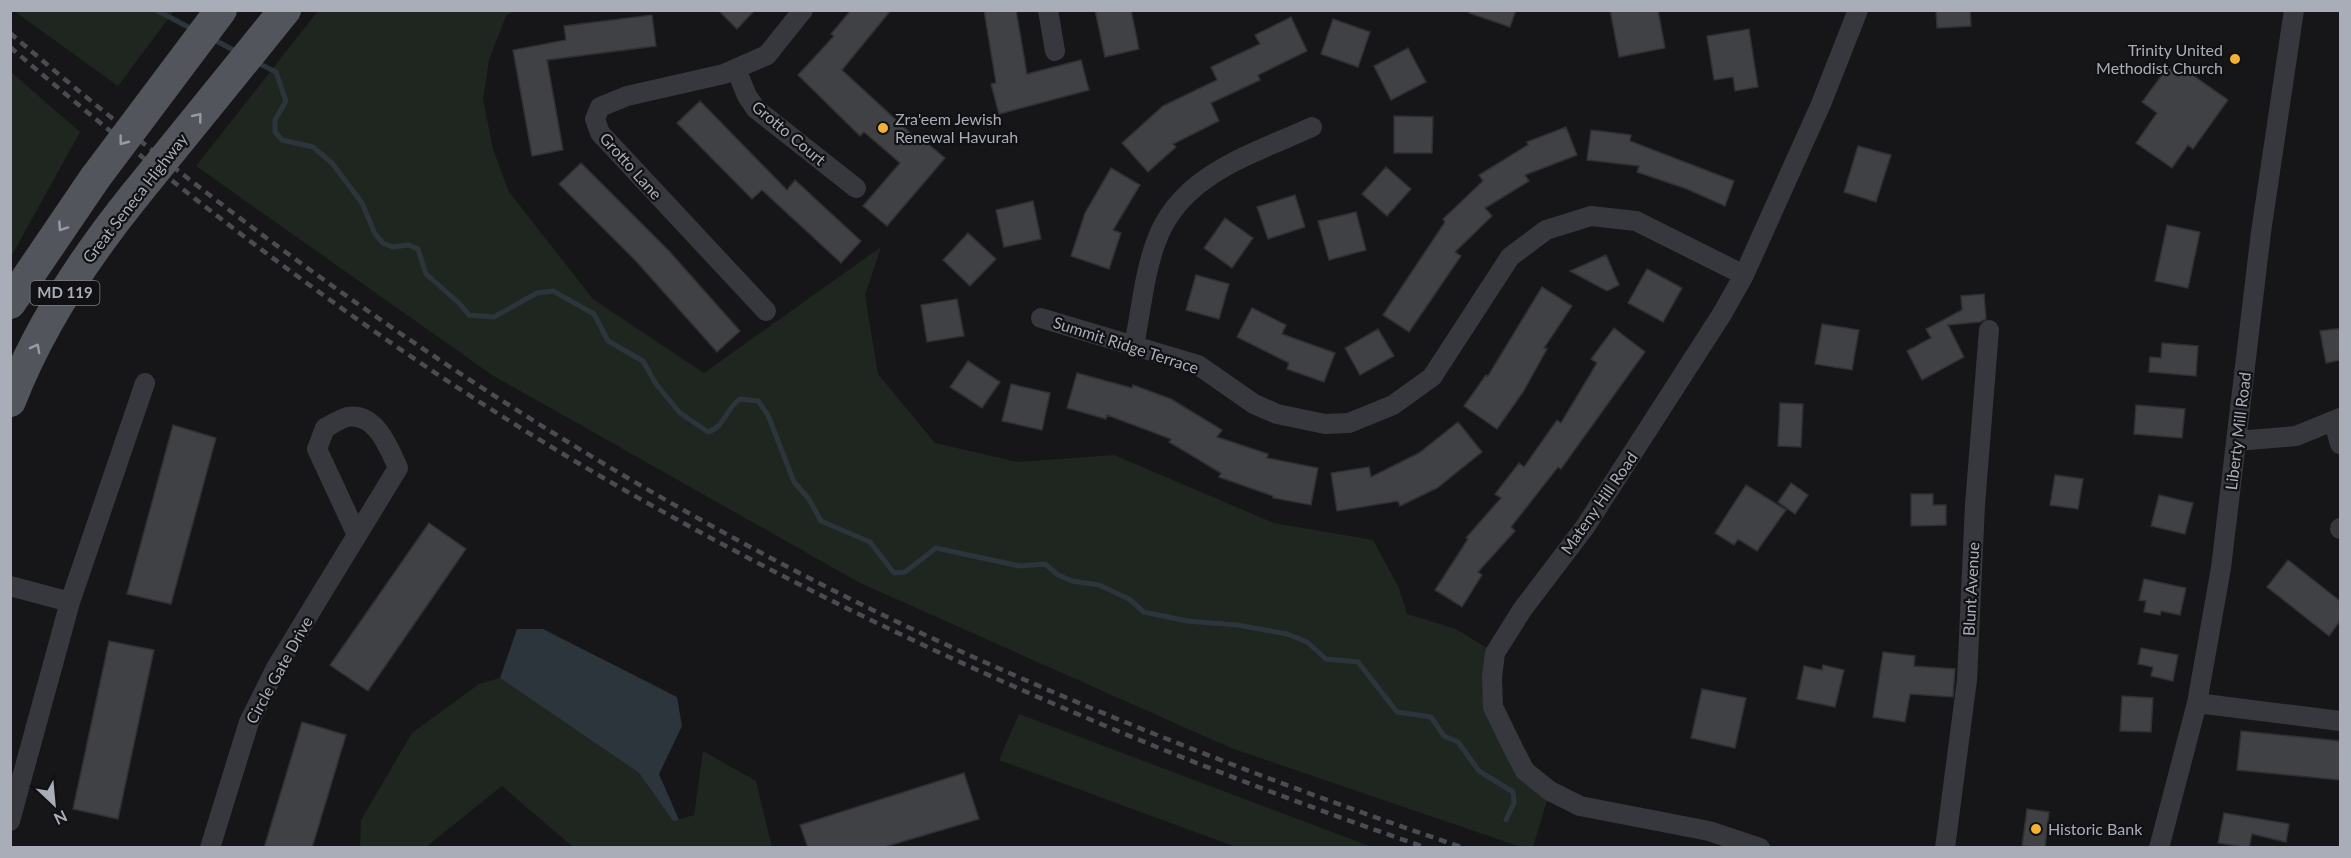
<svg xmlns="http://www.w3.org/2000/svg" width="2351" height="858" font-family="Lato,sans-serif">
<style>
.green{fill:#1e261f}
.water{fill:#2c353c}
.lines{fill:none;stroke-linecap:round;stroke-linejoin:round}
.stream{stroke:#2c353c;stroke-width:5}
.building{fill:#404145;stroke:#303034;stroke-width:1.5}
.minor{stroke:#37383d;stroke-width:20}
.primary{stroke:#53555c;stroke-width:32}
.rail{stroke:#4a4c52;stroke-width:4.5;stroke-dasharray:8 6;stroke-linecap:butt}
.primary-bridge{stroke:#53555c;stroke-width:32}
.oneway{stroke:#979ba6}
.poi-dot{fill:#f2b134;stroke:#111113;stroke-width:2}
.labels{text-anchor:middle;stroke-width:4.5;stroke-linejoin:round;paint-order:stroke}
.shield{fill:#111113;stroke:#7b7e86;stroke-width:1.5}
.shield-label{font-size:15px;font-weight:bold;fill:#a8adb8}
.poi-label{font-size:16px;fill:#a8adb8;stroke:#111113;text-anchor:start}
.street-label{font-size:16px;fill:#a8adb8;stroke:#111113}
</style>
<rect width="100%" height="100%" fill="#161618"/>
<!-- green -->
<path class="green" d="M 14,11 L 174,11 L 118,86 Z
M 318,11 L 515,11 L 506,16 L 489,60 L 483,99 L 493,149 L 509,192 L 593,299 L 704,373 L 881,247 L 865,295 L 878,374 L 935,443 L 1018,462 L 1114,455 L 1274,523 L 1373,540 L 1399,588 L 1407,614 L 1456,629 L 1495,653 L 1493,707 L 1550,791 L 1533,847 L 1521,847 L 1231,748 L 860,583 L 492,375 L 196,166 Z
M 11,72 L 80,132 L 11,257 Z
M 500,678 L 639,773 L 673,821 L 694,815 L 703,751 L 756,781 L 772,847 L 573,847 L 502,786 L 426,847 L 360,848 L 361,820 L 412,733 L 479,684 Z
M 1019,714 L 1372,847 L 1236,847 L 999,760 Z"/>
<!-- water -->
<path class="water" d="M 517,629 L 543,629 L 677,697 L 682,726 L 659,774 L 679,820 L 673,821 L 639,773 L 500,678 Z"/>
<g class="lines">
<!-- stream -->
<path class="stream" d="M 156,10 L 194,30
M 211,38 L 237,52
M 256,62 L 276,72 L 286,101 L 275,120 L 275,132 L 282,140 L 313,147 L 332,163 L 362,203 L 375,234 L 383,243 L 392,247 L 409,245 L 418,249 L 426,274 L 460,304 L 469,315 L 494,317 L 537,293 L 553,291 L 594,314 L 608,341 L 643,361 L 656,384 L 680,413 L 708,432 C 725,427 726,408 740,399 L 758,401 L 768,415 L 794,482 L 809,499 L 821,521 L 870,542 L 894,573 L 905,572 L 936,548 L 1020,566 L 1045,564 L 1058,575 L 1072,581 L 1099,585 L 1129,599 L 1144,612 L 1187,621 L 1237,625 L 1287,634 L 1307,642 L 1326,659 L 1358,662 L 1397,712 L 1431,717 L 1444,736 L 1458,742 L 1479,771 L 1513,792 L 1514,803 L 1506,820"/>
</g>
<!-- building -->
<path class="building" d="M 718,10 L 755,10 L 737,29 Z
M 851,10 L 891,10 L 842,70 L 919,141 L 921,138 L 945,158 L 887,226 L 863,206 L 900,163 L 864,132 L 860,136 L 798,75 L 834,36 L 831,34 Z
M 984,10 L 1016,10 L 1027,74 L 1081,60 L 1089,90 L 999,114 L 991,84 L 996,83 Z
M 1095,10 L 1131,10 L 1139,49 L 1105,57 Z
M 1469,10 L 1516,10 L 1510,27 L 1469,13 Z
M 1610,10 L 1658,10 L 1665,48 L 1619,57 Z
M 1936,10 L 1970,10 L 1971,26 L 1937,28 Z
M 652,15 L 656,46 L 547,60 L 563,150 L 532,156 L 513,50 L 566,40 L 564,26 Z
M 1291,17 L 1307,51 L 1258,75 L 1260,80 L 1211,103 L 1219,121 L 1173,144 L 1176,147 L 1148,172 L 1122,143 L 1163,106 L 1217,80 L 1211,67 L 1260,44 L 1255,35 Z
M 1333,19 L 1370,32 L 1358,67 L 1321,54 Z
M 1749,29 L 1758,87 L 1735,91 L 1733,77 L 1714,80 L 1707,36 Z
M 1408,48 L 1426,82 L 1391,100 L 1374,66 Z
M 2168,67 L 2179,75 L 2184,69 L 2228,100 L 2193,149 L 2188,145 L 2172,168 L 2136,143 L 2157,113 L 2142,102 Z
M 700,101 L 787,190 L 795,180 L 861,241 L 841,263 L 762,190 L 752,199 L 677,123 Z
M 1394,116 L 1433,117 L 1432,153 L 1394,153 Z
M 1566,127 L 1577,155 L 1525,175 L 1529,181 L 1485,208 L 1492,216 L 1455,252 L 1461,256 L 1409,332 L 1383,315 L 1445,222 L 1443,219 L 1483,181 L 1479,175 L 1528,145 L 1527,142 Z
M 1591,130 L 1631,135 L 1630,141 L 1734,181 L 1725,206 L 1687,189 L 1637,172 L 1639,166 L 1587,160 Z
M 1858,146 L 1891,155 L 1876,202 L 1844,192 Z
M 581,163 L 670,252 L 740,331 L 717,352 L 635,260 L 559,184 Z
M 1386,167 L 1411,189 L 1387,216 L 1362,194 Z
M 1111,168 L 1140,185 L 1113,230 L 1121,233 L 1109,269 L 1071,256 L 1085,213 Z
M 1295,195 L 1305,227 L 1268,239 L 1257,207 Z
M 1033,201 L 1041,239 L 1004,247 L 996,210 Z
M 1356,212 L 1366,250 L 1329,260 L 1318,221 Z
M 1225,218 L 1253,238 L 1232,268 L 1204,248 Z
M 2167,225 L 2200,232 L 2188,288 L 2155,281 Z
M 968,233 L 996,259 L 970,286 L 943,260 Z
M 1606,255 L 1619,285 L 1607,291 L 1570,271 Z
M 1647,269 L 1682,288 L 1663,322 L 1628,303 Z
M 1196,275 L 1229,284 L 1219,319 L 1186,310 Z
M 1542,287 L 1572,306 L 1544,348 L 1547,349 L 1523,392 L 1497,429 L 1464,406 L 1486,375 L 1488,376 Z
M 1984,294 L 1986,319 L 1980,322 L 1948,325 L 1964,357 L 1922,380 L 1907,351 L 1931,338 L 1926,329 L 1962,310 L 1961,296 Z
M 957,299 L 964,336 L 927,342 L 921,305 Z
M 1252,308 L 1286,325 L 1282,334 L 1335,353 L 1324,382 L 1287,369 L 1289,363 L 1237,337 Z
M 1822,324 L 1859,330 L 1852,370 L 1815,364 Z
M 1614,328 L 1645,352 L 1561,469 L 1558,467 L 1511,527 L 1515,531 L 1478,572 L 1482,575 L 1462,607 L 1435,590 L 1468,539 L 1466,538 L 1501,498 L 1495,494 L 1519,463 L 1524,467 L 1557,420 L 1561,423 L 1597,363 L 1591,359 Z
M 1378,329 L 1394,356 L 1360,375 L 1345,348 Z
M 2335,329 L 2340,329 L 2340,360 L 2326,363 L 2320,331 Z
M 2162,343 L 2198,346 L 2196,376 L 2149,372 L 2150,357 L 2161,358 Z
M 968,361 L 1000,382 L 982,408 L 950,387 Z
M 1077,373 L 1132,388 L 1133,385 L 1171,399 L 1222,430 L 1217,437 L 1268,454 L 1267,458 L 1318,468 L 1311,505 L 1273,498 L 1273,496 L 1219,477 L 1221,473 L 1169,442 L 1171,439 L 1107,415 L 1106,419 L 1067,408 Z
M 1011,384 L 1050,393 L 1042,430 L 1002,421 Z
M 1780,403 L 1803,404 L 1801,447 L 1778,446 Z
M 2136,405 L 2185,409 L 2182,438 L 2134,434 Z
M 1458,422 L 1482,452 L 1437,488 L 1400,506 L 1398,501 L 1337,511 L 1331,473 L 1369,467 L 1371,477 L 1419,453 Z
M 173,425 L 216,438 L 171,604 L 127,594 Z
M 2055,475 L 2083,479 L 2078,509 L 2050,505 Z
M 1791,483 L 1808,495 L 1795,514 L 1778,502 Z
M 1746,485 L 1786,510 L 1757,551 L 1738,539 L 1734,545 L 1715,533 Z
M 1911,494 L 1933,494 L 1933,505 L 1946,505 L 1946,525 L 1911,526 Z
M 2159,495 L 2193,503 L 2185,534 L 2151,526 Z
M 429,523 L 466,549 L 368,691 L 330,665 Z
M 2288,560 L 2340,601 L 2340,621 L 2329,636 L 2267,587 Z
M 2144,579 L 2186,588 L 2180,615 L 2161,611 L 2160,615 L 2144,612 L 2146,601 L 2139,600 Z
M 109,641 L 154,650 L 118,819 L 73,809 Z
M 2141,648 L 2178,655 L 2173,681 L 2151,676 L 2153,667 L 2138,664 Z
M 1883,652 L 1915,656 L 1914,666 L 1955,669 L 1953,697 L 1910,694 L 1905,722 L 1873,717 Z
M 1823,665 L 1844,670 L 1835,707 L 1797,699 L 1804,666 L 1822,670 Z
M 1702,689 L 1746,698 L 1735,748 L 1691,738 Z
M 2122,696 L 2153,698 L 2151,732 L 2120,731 Z
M 302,722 L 346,735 L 312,848 L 264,848 Z
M 2241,731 L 2340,741 L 2340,780 L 2237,770 Z
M 964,773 L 979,819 L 881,848 L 808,848 L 800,825 Z
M 2027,809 L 2049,812 L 2045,848 L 2022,846 Z
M 2224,813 L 2289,824 L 2286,842 L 2252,834 L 2249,848 L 2218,843 Z"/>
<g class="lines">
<!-- minor -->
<path class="minor" d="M 1048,10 L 1055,51
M 736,69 L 747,96 L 756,109 L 856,188
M 766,311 L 600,133 L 595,119 L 600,107 L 627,96 L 724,74 L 767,55 L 803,10
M 1041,318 L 1198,365 L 1254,404 L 1277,414 L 1325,424 L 1349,423 L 1393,405 L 1432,377 L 1510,257 L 1546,230 L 1591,216 L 1636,221 L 1744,275
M 1134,345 C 1141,312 1144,274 1156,242 C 1180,174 1253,154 1312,127
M 2334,422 L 2340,444
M 2237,441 L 2296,436 L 2340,418
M 2340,528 L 2340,529
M 10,586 L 70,602 L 145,383
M 2197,703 L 2340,721
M 10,821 L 70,602
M 210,848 L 249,722 L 276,668 L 398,468 C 389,448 376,412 347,417 C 340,419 331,425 325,428 L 317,449 L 357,535
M 1760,848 L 1709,831 L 1580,806 L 1550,791 L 1525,771 L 1514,750 L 1493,707 L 1492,677 L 1495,653 L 1522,610 L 1585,527 L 1722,314 L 1744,275 L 1821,104 L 1858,10
M 1945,848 L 1967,680 L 1975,505 L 1989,330
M 2159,848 L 2197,703 L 2221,568 L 2261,232 L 2294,10"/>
<!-- primary -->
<path class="primary" d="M 10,303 L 95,178
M 10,401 C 39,326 85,257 135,195"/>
<!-- rail -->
<path class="rail" d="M 10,33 C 277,262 568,462 885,616 C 1073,706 1267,781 1464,848
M 10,47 C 193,204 387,351 595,473 C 859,627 1139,749 1427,848"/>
<!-- primary-bridge -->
<path class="primary-bridge" d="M 95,178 L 221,10
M 135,195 L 285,10"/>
</g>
<!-- one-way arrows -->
<defs><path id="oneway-chevron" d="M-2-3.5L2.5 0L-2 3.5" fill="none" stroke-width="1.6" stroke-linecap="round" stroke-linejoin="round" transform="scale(1.5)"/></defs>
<g class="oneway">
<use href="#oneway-chevron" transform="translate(198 117) rotate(-51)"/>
<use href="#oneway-chevron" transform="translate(123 141) rotate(127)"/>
<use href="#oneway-chevron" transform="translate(62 227) rotate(124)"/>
<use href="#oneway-chevron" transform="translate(36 348) rotate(-62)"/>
</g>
<!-- markers -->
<g class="poi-dot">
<circle cx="2235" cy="59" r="6"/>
<circle cx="883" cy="128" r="6"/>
<circle cx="2036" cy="829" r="6"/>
</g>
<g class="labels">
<!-- shield labels -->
<rect class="shield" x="30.5" y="281" width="69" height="24" rx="4.5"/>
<g class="shield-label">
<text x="65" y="298">MD 119</text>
</g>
<!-- poi labels -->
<g class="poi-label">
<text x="2223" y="56" text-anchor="end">Trinity United<tspan x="2223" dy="18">Methodist Church</tspan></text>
<text x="895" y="125">Zra'eem Jewish<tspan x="895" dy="18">Renewal Havurah</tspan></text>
<text x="2048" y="835">Historic Bank</text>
</g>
<!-- street labels -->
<g class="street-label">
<text transform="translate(789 133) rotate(40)" y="6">Grotto Court</text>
<text transform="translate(631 166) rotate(48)" y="6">Grotto Lane</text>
<text transform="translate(135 198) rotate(-52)" y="6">Great Seneca Highway</text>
<text transform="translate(1126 345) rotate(18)" y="6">Summit Ridge Terrace</text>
<text transform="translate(2238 431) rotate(-83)" y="6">Liberty Mill Road</text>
<text transform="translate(1599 503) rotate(-55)" y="6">Mateny Hill Road</text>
<text transform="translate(1971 589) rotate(-87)" y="6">Blunt Avenue</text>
<text transform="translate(279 670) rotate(-61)" y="6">Circle Gate Drive</text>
</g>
</g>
<!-- border -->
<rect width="2351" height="858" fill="none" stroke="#a8adb8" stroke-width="24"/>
<!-- north arrow -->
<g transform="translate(54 804) rotate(154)" stroke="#111113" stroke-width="4.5" paint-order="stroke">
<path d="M0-4.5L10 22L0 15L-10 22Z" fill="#a8adb8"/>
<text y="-9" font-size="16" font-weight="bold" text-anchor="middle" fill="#a8adb8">N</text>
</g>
</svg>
